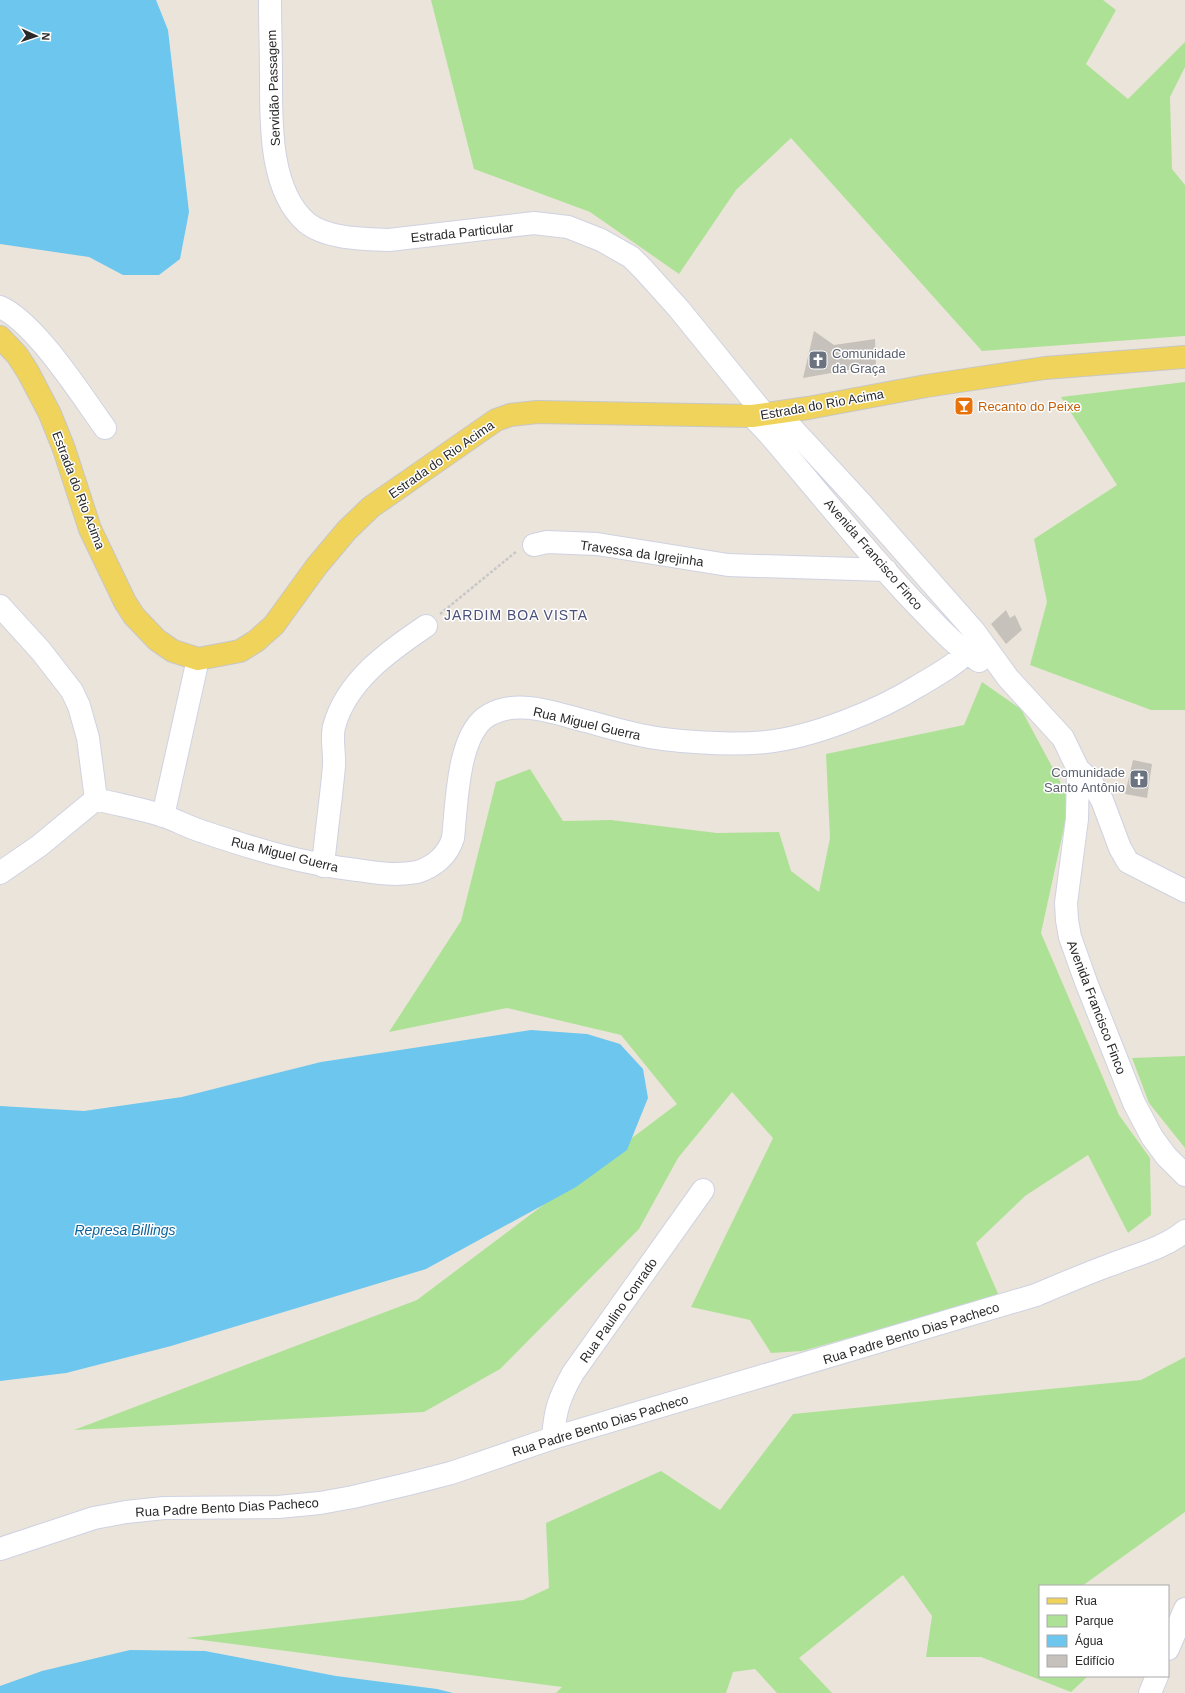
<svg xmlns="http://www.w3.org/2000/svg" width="1185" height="1693" font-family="Arial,sans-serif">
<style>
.green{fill:#ade296}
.water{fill:#6cc6ee}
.building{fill:#c6c1ba}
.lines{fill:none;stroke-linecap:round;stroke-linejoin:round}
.minor-casing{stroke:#cfd2e2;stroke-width:24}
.major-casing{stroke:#c7c7c7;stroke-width:24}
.path{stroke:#c7c7c7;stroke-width:2.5;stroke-dasharray:3 2;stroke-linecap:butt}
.minor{stroke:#fff;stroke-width:22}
.major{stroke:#f0d35a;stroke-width:22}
.labels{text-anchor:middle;stroke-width:3;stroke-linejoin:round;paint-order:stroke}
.street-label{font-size:13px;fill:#292929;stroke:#fff}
.worship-label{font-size:13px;fill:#5b616d;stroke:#fff;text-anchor:start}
.food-label{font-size:13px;fill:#c56008;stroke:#fff;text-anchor:start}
.neighbourhood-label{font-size:14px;letter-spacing:1px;fill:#495079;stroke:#fff}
.water-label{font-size:14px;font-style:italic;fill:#0d6298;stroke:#fff}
</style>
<rect width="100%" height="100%" fill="#ebe4da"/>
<!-- green -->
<path class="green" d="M 431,0 L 1103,0 L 1116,10 L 1086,64 L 1128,99 L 1185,42 L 1185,67 L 1170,97 L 1172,169 L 1185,185 L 1185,336 L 982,351 L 791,138 L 736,190 L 679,274 L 590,212 L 474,169 Z
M 1185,382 L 1185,710 L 1151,710 L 1030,665 L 1047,602 L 1034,539 L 1117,485 L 1061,397 Z
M 982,682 L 1021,709 L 1070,800 L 1041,933 L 1119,1115 L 1150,1158 L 1151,1215 L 1128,1233 L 1088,1155 L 1025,1196 L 976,1243 L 999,1296 L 802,1351 L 771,1353 L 750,1320 L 691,1307 L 773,1138 L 732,1092 L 678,1158 L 639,1229 L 500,1369 L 424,1412 L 74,1430 L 417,1300 L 677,1104 L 621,1035 L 507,1008 L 389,1032 L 461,921 L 496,782 L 530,769 L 563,821 L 611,820 L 717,833 L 779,832 L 791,871 L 819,892 L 830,838 L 826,754 L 964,725 Z
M 1185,1056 L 1185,1148 L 1149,1103 L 1132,1058 Z
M 1185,1357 L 1185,1512 L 1082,1586 L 1040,1586 L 1040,1676 L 1088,1676 L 1071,1692 L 981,1657 L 926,1657 L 932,1616 L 903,1575 L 799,1658 L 832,1693 L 777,1693 L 755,1669 L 733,1672 L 726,1693 L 556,1693 L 562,1687 L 186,1638 L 523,1600 L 549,1588 L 546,1523 L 661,1471 L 720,1510 L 793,1414 L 1141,1380 Z"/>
<!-- water -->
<path class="water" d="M 0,0 L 156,0 L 168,30 L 189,212 L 180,259 L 159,275 L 123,275 L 89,257 L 0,244 Z
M 531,1030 L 587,1034 L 620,1044 L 643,1069 L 648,1098 L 627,1150 L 576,1187 L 426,1269 L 171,1346 L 66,1373 L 0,1381 L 0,1106 L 84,1111 L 182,1097 L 321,1062 Z
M 130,1650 L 205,1651 L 336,1676 L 437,1689 L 453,1693 L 0,1693 L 0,1686 L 42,1671 Z"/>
<!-- building -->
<path class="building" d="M 814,331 L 834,345 L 875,339 L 876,365 L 803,378 Z
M 1006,610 L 1010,618 L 1015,615 L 1022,630 L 1006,644 L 991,624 Z
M 1133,760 L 1152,764 L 1147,798 L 1125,794 Z"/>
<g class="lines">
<!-- minor casing -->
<g class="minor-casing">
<path id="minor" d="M 270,0 C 270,25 271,51 271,76 C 271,121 269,191 307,223 C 327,239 365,239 389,240 L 534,223 L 568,227 L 601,240 L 631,257 L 643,269 L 679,309 L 765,415
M 0,307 C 36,323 81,395 105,428
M 778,413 L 862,504 L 974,631 L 1008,678 L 1063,738 L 1078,769 L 1077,819 L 1066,903 L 1067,920 L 1070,937 L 1086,982 L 1134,1103 L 1152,1137 L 1166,1156 L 1185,1175
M 752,416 L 769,434 C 817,490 863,548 914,602 C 935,623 954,646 979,661
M 534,545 L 547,542 L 597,544 L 728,565 L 886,570
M 0,606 L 41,651 L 72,691 L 79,706 L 88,738 L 96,799
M 1078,769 L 1090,780 L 1102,800 L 1120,848 L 1128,862 L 1185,891
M 96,799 C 119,805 142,809 164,816 C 178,821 190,828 204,832 C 254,849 304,864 357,870 C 376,873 397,876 417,872 C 434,867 448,855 453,838 C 457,804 457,733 489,715 C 518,698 557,714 586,721 C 611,728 637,736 663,739 C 697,743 732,745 766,742 C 813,737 878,711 918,686 C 930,679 959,663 967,652 C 972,646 973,638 974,631
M 163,816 L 198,659
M 323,866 C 326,833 331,800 334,766 C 335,754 331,739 334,727 C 346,681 389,651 426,626
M 0,873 L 39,846 L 96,799
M 553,1438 C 555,1410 559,1398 573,1373 L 703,1190
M 0,1549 L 94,1518 L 126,1512 L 164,1508 L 278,1507 L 320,1503 L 353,1497 L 408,1484 L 451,1473 L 553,1438 L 1036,1295 C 1060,1285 1085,1274 1110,1265 C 1135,1255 1163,1249 1185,1231
M 1168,1649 L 1185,1609
M 1150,1693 L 1157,1676"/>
</g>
<!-- major casing -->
<g class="major-casing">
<path id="major" d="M 0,337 L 17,355 L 28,372 L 50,414 L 64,449 L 90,529 L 125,602 L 134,616 L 157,640 L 173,651 L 198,659 L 240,651 L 256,641 L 274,625 L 316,567 L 347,530 L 371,507 L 496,420 L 510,415 L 537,412 L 752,416 L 808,408 L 926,386 L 1045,368 L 1185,357"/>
</g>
<!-- path -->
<path class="path" d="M 440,614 L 517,551"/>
<!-- minor -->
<use href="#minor" class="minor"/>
<!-- major -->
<use href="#major" class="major"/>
</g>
<!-- icons -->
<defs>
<g id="church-square" transform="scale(1)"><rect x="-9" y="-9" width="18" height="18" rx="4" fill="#6b7280" stroke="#fff"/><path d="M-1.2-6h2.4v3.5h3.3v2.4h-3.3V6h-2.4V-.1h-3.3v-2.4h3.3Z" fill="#fff"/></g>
<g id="bar-square" transform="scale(1)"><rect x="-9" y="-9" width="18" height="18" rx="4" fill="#e8710a" stroke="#fff"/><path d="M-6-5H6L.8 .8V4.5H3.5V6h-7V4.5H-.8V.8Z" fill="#fff"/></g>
</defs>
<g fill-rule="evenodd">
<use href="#church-square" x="818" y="360"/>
<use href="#bar-square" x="964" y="406"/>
<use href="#church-square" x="1139" y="779"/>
</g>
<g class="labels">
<!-- street labels -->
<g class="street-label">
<text transform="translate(273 88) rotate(-92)" y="5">Servidão Passagem</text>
<text transform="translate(462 232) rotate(-6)" y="5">Estrada Particular</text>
<text transform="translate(822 404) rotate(-10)" y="5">Estrada do Rio Acima</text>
<text transform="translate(441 459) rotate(-35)" y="5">Estrada do Rio Acima</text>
<text transform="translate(79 490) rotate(69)" y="5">Estrada do Rio Acima</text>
<text transform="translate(642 553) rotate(8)" y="5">Travessa da Igrejinha</text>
<text transform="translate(874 554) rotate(49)" y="5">Avenida Francisco Finco</text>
<text transform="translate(587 723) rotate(13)" y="5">Rua Miguel Guerra</text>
<text transform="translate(285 854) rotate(14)" y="5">Rua Miguel Guerra</text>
<text transform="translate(1097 1007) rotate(69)" y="5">Avenida Francisco Finco</text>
<text transform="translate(618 1310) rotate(-55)" y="5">Rua Paulino Conrado</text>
<text transform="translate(911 1333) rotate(-17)" y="5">Rua Padre Bento Dias Pacheco</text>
<text transform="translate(600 1425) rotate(-17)" y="5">Rua Padre Bento Dias Pacheco</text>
<text transform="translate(227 1507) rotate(-3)" y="5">Rua Padre Bento Dias Pacheco</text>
</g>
<!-- worship labels -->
<g class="worship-label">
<text x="832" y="358">Comunidade<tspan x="832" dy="15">da Graça</tspan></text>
<text x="1125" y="777" text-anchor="end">Comunidade<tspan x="1125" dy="15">Santo Antônio</tspan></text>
</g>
<!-- food labels -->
<g class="food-label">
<text x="978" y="411">Recanto do Peixe</text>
</g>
<!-- neighbourhood labels -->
<g class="neighbourhood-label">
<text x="516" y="620">JARDIM BOA VISTA</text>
</g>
<!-- water labels -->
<g class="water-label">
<text x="125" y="1235">Represa Billings</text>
</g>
</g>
<!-- legend -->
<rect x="1039" y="1585" width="130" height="92" fill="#ffffff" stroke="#a9a9a9"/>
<rect x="1047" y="1598" width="20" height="6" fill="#f0d35a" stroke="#a9a9a9"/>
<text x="1075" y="1605" font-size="12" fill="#292929">Rua</text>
<rect x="1047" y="1615" width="20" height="12" fill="#ade296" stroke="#a9a9a9"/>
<text x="1075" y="1625" font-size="12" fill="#292929">Parque</text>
<rect x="1047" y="1635" width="20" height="12" fill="#6cc6ee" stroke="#a9a9a9"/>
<text x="1075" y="1645" font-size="12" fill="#292929">Água</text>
<rect x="1047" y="1655" width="20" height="12" fill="#c6c1ba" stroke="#a9a9a9"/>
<text x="1075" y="1665" font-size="12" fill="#292929">Edifício</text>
<!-- north arrow -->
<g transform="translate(36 36) rotate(93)" stroke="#ffffff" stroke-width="3" paint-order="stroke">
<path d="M0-3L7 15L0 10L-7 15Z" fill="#292929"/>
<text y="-6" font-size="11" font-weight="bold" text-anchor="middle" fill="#292929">N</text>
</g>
</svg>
